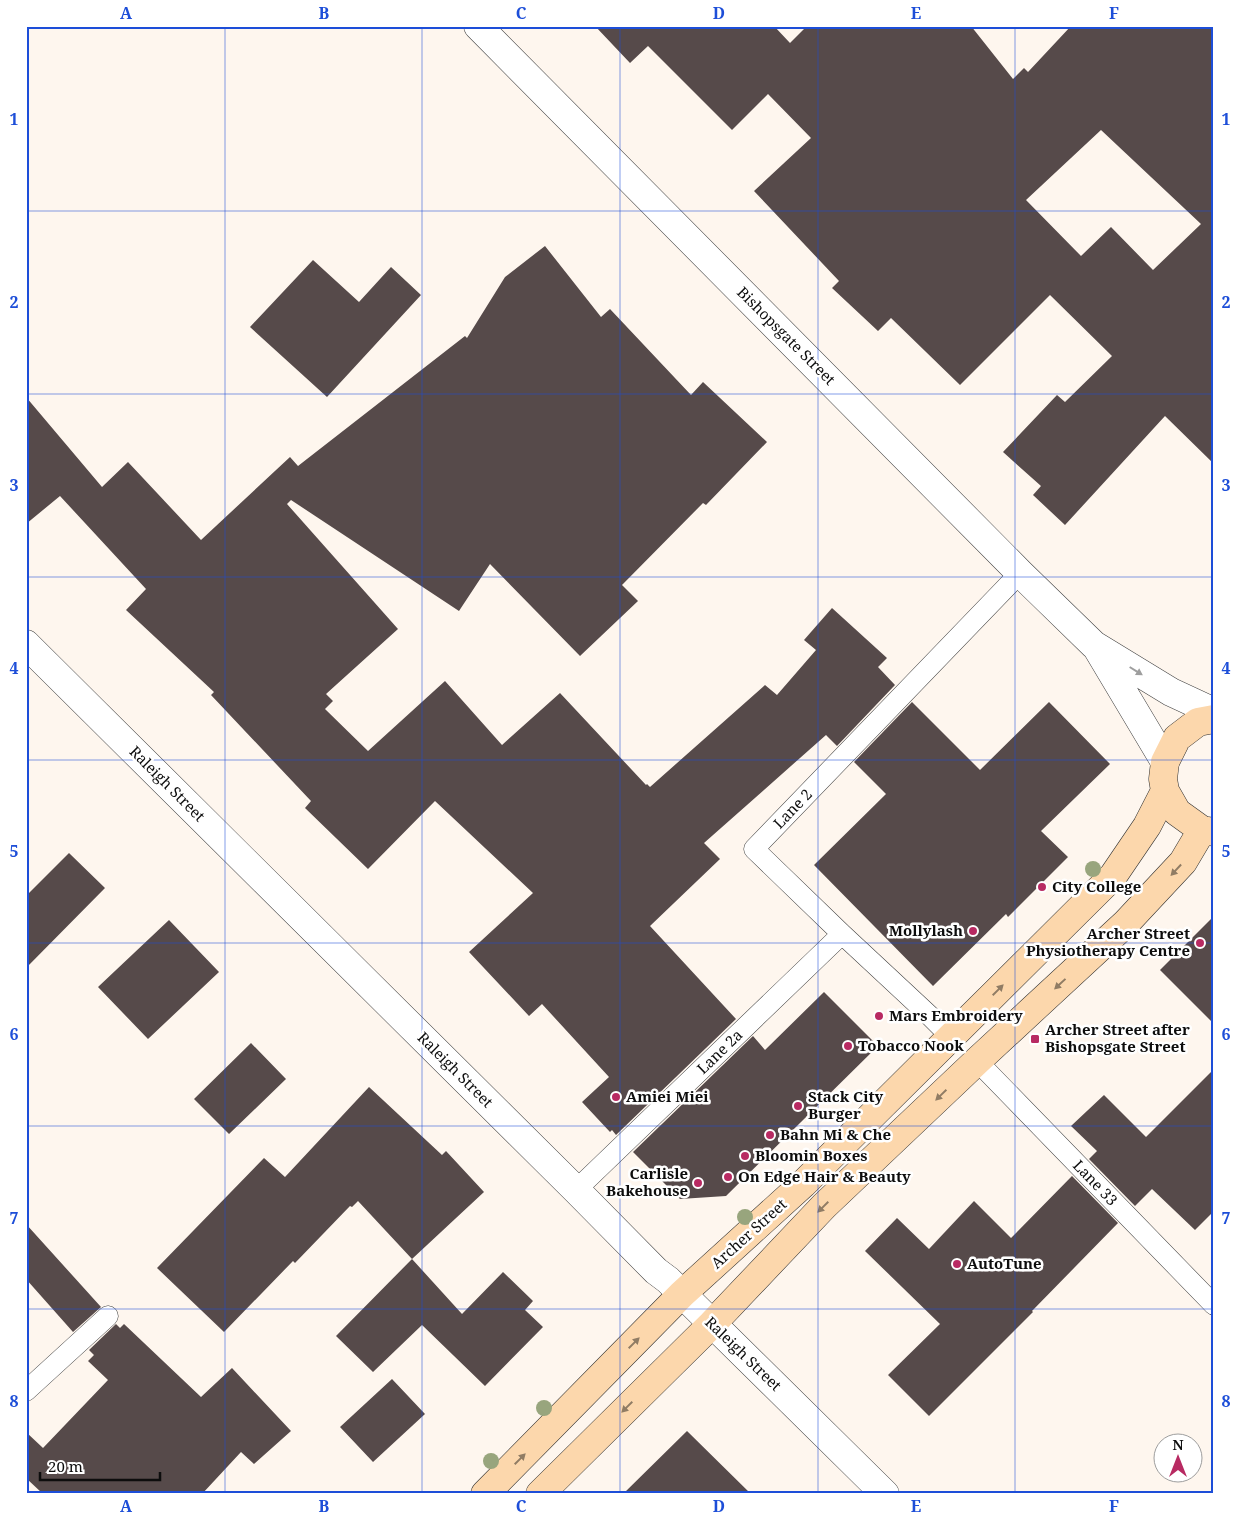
<svg xmlns="http://www.w3.org/2000/svg" width="1240" height="1520" font-family="'Noto Serif',serif">
<style>
.building{fill:#564a4a;fill-rule:evenodd}
.lines{fill:none;stroke-linecap:round;stroke-linejoin:round}
.service-casing{stroke:#404040;stroke-width:21}
.minor-casing{stroke:#404040;stroke-width:29}
.secondary-casing{stroke:#2f2f2f;stroke-width:29}
.service{stroke:#fff;stroke-width:20}
.minor{stroke:#fff;stroke-width:28}
.secondary{stroke:#fcd7ac;stroke-width:28}
.tree{fill:#98a57d}
.oneway{fill:#9e9e9e}
.oneway2{fill:#907c64}
.grid{fill:none;stroke:#1d4ed8;stroke-width:1;stroke-opacity:0.55}
.poi-dot{fill:#b82a62;stroke:#fff;stroke-width:2}
.labels{text-anchor:middle;stroke-width:5;stroke-linejoin:round;paint-order:stroke}
.street-label{font-size:15px;fill:#0d0d0d;stroke:#fff}
.poi-label{font-size:15px;font-weight:bold;fill:#0d0d0d;stroke:#fff;text-anchor:start}
.neatline{fill:none;stroke:#1d4ed8;stroke-width:2}
.grid-label{font-size:16px;text-anchor:middle;font-weight:bold;fill:#1d4ed8}
</style>
<rect width="100%" height="100%" fill="#fef6ee"/>
<!-- building -->
<path class="building" d="M 595,26 L 774,26 L 790,43 L 807,26 L 971,26 L 1013,79 L 1024,68 L 1028,72 L 1071,26 L 1214,26 L 1214,464 L 1165,416 L 1065,525 L 1033,495 L 1041,486 L 1003,452 L 1057,395 L 1065,402 L 1112,356 L 1050,295 L 960,385 L 891,318 L 878,331 L 832,288 L 839,281 L 754,191 L 811,138 L 768,94 L 732,130 L 648,46 L 630,63 ZM 1101,130 L 1201,224 L 1153,270 L 1111,227 L 1081,256 L 1026,200 Z
M 545,246 L 601,317 L 610,309 L 691,395 L 703,382 L 767,442 L 706,505 L 703,503 L 622,585 L 638,601 L 580,656 L 490,564 L 459,611 L 291,500 L 287,504 L 398,629 L 326,694 L 333,701 L 325,709 L 368,751 L 445,681 L 502,745 L 560,693 L 646,785 L 647,784 L 650,787 L 765,685 L 777,695 L 816,650 L 804,640 L 832,608 L 887,658 L 878,667 L 895,685 L 837,746 L 826,735 L 704,843 L 720,859 L 650,926 L 736,1019 L 616,1135 L 612,1130 L 610,1132 L 582,1102 L 609,1077 L 542,1004 L 529,1016 L 469,952 L 533,893 L 435,801 L 368,869 L 305,808 L 311,801 L 211,695 L 214,692 L 126,610 L 146,589 L 60,496 L 26,524 L 26,397 L 102,487 L 128,462 L 201,540 L 290,457 L 298,466 L 465,336 L 467,338 L 505,277 Z
M 313,260 L 359,302 L 391,267 L 421,295 L 327,397 L 250,327 Z
M 912,702 L 980,770 L 1049,702 L 1110,764 L 1041,831 L 1068,857 L 1008,917 L 1006,914 L 933,986 L 814,865 L 886,794 L 854,762 Z
M 69,853 L 105,888 L 26,968 L 26,896 Z
M 1214,916 L 1214,1024 L 1160,970 Z
M 169,920 L 219,972 L 148,1039 L 98,987 Z
M 824,992 L 878,1046 L 726,1196 L 680,1199 L 633,1152 L 753,1036 L 765,1050 Z
M 251,1043 L 286,1079 L 229,1134 L 194,1099 Z
M 1214,1069 L 1214,1211 L 1195,1230 L 1152,1189 L 1135,1206 L 1089,1159 L 1097,1151 L 1071,1126 L 1104,1095 L 1146,1137 Z
M 369,1087 L 442,1155 L 446,1151 L 484,1192 L 412,1259 L 358,1201 L 352,1207 L 350,1206 L 295,1263 L 293,1261 L 224,1332 L 157,1268 L 264,1158 L 285,1177 Z
M 1072,1176 L 1118,1223 L 1032,1311 L 1033,1312 L 929,1416 L 888,1375 L 940,1324 L 865,1251 L 897,1218 L 929,1249 L 974,1201 L 1011,1238 Z
M 26,1224 L 101,1307 L 73,1332 L 26,1279 Z
M 412,1259 L 462,1314 L 503,1272 L 533,1301 L 525,1310 L 543,1327 L 485,1386 L 422,1325 L 373,1372 L 336,1336 Z
M 116,1324 L 120,1328 L 124,1324 L 201,1397 L 232,1368 L 291,1431 L 254,1464 L 241,1452 L 202,1494 L 43,1494 L 26,1478 L 26,1432 L 43,1448 L 108,1380 L 88,1361 L 94,1355 L 89,1350 Z
M 392,1379 L 425,1414 L 373,1462 L 340,1427 Z
M 687,1431 L 751,1494 L 623,1494 Z"/>
<g class="lines">
<!-- service casing -->
<g class="service-casing">
<path id="service" d="M 951,1037 L 930,1016 L 842,934 L 754,849 L 1020,573
M 977,1061 L 1214,1305
M 576,1190 L 842,934
M 26,1391 L 108,1316"/>
</g>
<!-- minor casing -->
<g class="minor-casing">
<path id="minor" d="M 478,26 L 1020,573 L 1094,645 L 1171,692 L 1214,712
M 26,644 L 576,1190 L 656,1271 L 668,1280 L 885,1494
M 1097,648 L 1165,762"/>
</g>
<!-- secondary casing -->
<g class="secondary-casing">
<path id="secondary" d="M 1214,719 L 1198,722 L 1177,738 L 1165,762 L 1163,779 L 1165,791 L 1177,812 L 1202,830 L 1214,832
M 485,1494 L 682,1294 L 803,1184 L 1113,876 L 1147,826 L 1165,791
M 540,1494 L 712,1324 L 824,1206 L 977,1061 L 1126,923 L 1183,862 L 1202,830"/>
</g>
<!-- service -->
<use href="#service" class="service"/>
<!-- minor -->
<use href="#minor" class="minor"/>
<!-- secondary -->
<use href="#secondary" class="secondary"/>
</g>
<!-- trees -->
<g class="tree">
<circle cx="1093" cy="869" r="8"/>
<circle cx="745" cy="1217" r="8"/>
<circle cx="544" cy="1408" r="8"/>
<circle cx="491" cy="1461" r="8"/>
</g>
<!-- one-way arrows -->
<defs><path id="oneway-solid" d="M-6-.8H1V-3.2L6.5 0L1 3.2V.8H-6Z" transform="scale(1.25)"/></defs>
<use class="oneway" href="#oneway-solid" transform="translate(1136 671) rotate(32)"/>
<g class="oneway2">
<use href="#oneway-solid" transform="translate(1176 870) rotate(133)"/>
<use href="#oneway-solid" transform="translate(1060 984) rotate(137)"/>
<use href="#oneway-solid" transform="translate(998 990) rotate(-45)"/>
<use href="#oneway-solid" transform="translate(941 1095) rotate(136)"/>
<use href="#oneway-solid" transform="translate(823 1207) rotate(135)"/>
<use href="#oneway-solid" transform="translate(634 1343) rotate(-45)"/>
<use href="#oneway-solid" transform="translate(627 1407) rotate(135)"/>
<use href="#oneway-solid" transform="translate(520 1459) rotate(-45)"/>
</g>
<!-- grid -->
<path class="grid" d="M 225,26 L 225,1494M 422,26 L 422,1494M 620,26 L 620,1494M 818,26 L 818,1494M 1015,26 L 1015,1494M 26,211 L 1214,211M 26,394 L 1214,394M 26,577 L 1214,577M 26,760 L 1214,760M 26,943 L 1214,943M 26,1126 L 1214,1126M 26,1309 L 1214,1309"/>
<!-- markers -->
<g class="poi-dot">
<circle cx="1042" cy="887" r="5"/>
<circle cx="973" cy="931" r="5"/>
<circle cx="1200" cy="943" r="5"/>
<circle cx="879" cy="1016" r="5"/>
<rect x="1030" y="1034" width="10" height="10" rx="2.5"/>
<circle cx="848" cy="1046" r="5"/>
<circle cx="616" cy="1097" r="5"/>
<circle cx="798" cy="1106" r="5"/>
<circle cx="770" cy="1135" r="5"/>
<circle cx="745" cy="1156" r="5"/>
<circle cx="728" cy="1177" r="5"/>
<circle cx="698" cy="1183" r="5"/>
<circle cx="957" cy="1264" r="5"/>
</g>
<g class="labels">
<!-- street labels -->
<g class="street-label">
<text transform="translate(786 336) rotate(45)" y="5">Bishopsgate Street</text>
<text transform="translate(167 784) rotate(45)" y="5">Raleigh Street</text>
<text transform="translate(793 809) rotate(-46)" y="5">Lane 2</text>
<text transform="translate(720 1052) rotate(-44)" y="5">Lane 2a</text>
<text transform="translate(455 1070) rotate(45)" y="5">Raleigh Street</text>
<text transform="translate(1095 1183) rotate(46)" y="5">Lane 33</text>
<text transform="translate(749 1234) rotate(-42)" y="5">Archer Street</text>
<text transform="translate(743 1354) rotate(44)" y="5">Raleigh Street</text>
</g>
<!-- poi labels -->
<g class="poi-label">
<text x="1052" y="892">City College</text>
<text x="963" y="936" text-anchor="end">Mollylash</text>
<text x="1190" y="939" text-anchor="end">Archer Street<tspan x="1190" dy="17">Physiotherapy Centre</tspan></text>
<text x="889" y="1021">Mars Embroidery</text>
<text x="1045" y="1035">Archer Street after<tspan x="1045" dy="17">Bishopsgate Street</tspan></text>
<text x="858" y="1051">Tobacco Nook</text>
<text x="626" y="1102">Amiei Miei</text>
<text x="808" y="1102">Stack City<tspan x="808" dy="17">Burger</tspan></text>
<text x="780" y="1140">Bahn Mi &amp; Che</text>
<text x="755" y="1161">Bloomin Boxes</text>
<text x="688" y="1179" text-anchor="end">Carlisle<tspan x="688" dy="17">Bakehouse</tspan></text>
<text x="738" y="1182">On Edge Hair &amp; Beauty</text>
<text x="967" y="1269">AutoTune</text>
</g>
</g>
<!-- border -->
<rect width="1240" height="1520" fill="none" stroke="#ffffff" stroke-width="55"/>
<!-- north arrow -->
<g transform="translate(1178 1458)"><circle r="24" fill="#ffffff" stroke="#9e9e9e"/>
<path d="M0-4L9 19L0 12L-9 19Z" fill="#b82a62"/>
<text y="-8" font-size="14" font-weight="bold" text-anchor="middle" fill="#0d0d0d">N</text>
</g>
<!-- scale -->
<path d="M40 1472v8h120v-8" fill="none" stroke="#0d0d0d" stroke-width="2.5"/>
<text x="48" y="1472" font-size="15" fill="#0d0d0d" stroke="#ffffff" stroke-width="4" paint-order="stroke">20 m</text>
<rect x="28" y="28" width="1184" height="1464" class="neatline"/>
<g class="grid-label">
<text x="126" y="19">A</text>
<text x="324" y="19">B</text>
<text x="521" y="19">C</text>
<text x="719" y="19">D</text>
<text x="916" y="19">E</text>
<text x="1114" y="19">F</text>
<text x="14" y="125">1</text>
<text x="1226" y="125">1</text>
<text x="14" y="308">2</text>
<text x="1226" y="308">2</text>
<text x="14" y="491">3</text>
<text x="1226" y="491">3</text>
<text x="14" y="674">4</text>
<text x="1226" y="674">4</text>
<text x="14" y="857">5</text>
<text x="1226" y="857">5</text>
<text x="14" y="1040">6</text>
<text x="1226" y="1040">6</text>
<text x="14" y="1224">7</text>
<text x="1226" y="1224">7</text>
<text x="14" y="1407">8</text>
<text x="1226" y="1407">8</text>
<text x="126" y="1512">A</text>
<text x="324" y="1512">B</text>
<text x="521" y="1512">C</text>
<text x="719" y="1512">D</text>
<text x="916" y="1512">E</text>
<text x="1114" y="1512">F</text>
</g>
</svg>
